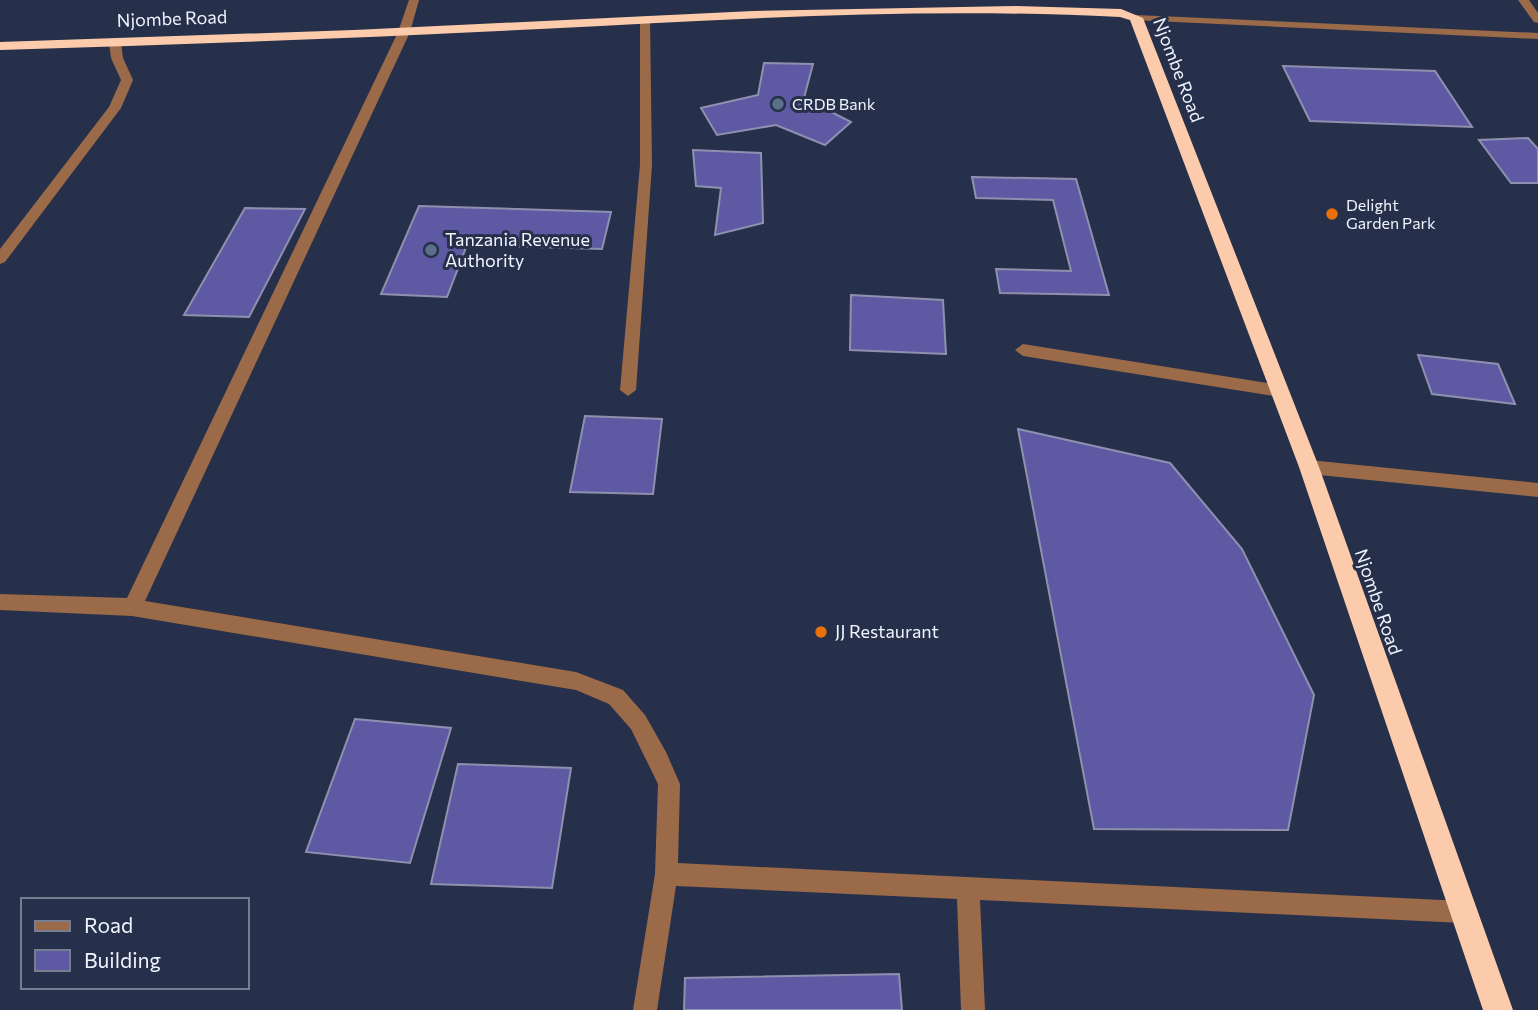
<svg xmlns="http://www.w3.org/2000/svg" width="1538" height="1010" font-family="Commissioner,sans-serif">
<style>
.building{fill:#5d59a2;stroke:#8f90b0;stroke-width:2}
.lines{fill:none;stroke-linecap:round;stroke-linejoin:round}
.minor{fill:#9b6a49;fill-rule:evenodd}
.highway{fill:#fccbac;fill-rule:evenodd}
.service-dot{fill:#5c6f8a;stroke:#27304a;stroke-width:2.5}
.food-dot{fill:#e8710a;stroke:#27304a;stroke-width:2.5}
.labels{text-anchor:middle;stroke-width:6;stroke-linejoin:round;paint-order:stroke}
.far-poi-label{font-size:16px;fill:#eff4fe;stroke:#27304a;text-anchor:start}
.street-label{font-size:18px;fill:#eff4fe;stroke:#27304a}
.poi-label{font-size:18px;fill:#eff4fe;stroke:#27304a;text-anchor:start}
</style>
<rect width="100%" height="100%" fill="#27304a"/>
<!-- building -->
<path class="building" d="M 764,63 L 813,64 L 804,98 L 851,122 L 825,145 L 776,125 L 717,135 L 701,108 L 758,95 Z
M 1283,66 L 1435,71 L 1472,127 L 1310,121 Z
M 1528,138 L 1538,149 L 1538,183 L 1511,183 L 1479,140 Z
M 693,150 L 761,153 L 763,223 L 715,235 L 721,188 L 696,186 Z
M 972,177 L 1076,179 L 1109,295 L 1000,293 L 996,269 L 1071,271 L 1053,200 L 976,198 Z
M 419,206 L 611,212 L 602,249 L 467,245 L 447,297 L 381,294 Z
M 245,208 L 305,209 L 249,317 L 184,315 Z
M 851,295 L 943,300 L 946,354 L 850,350 Z
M 1418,355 L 1498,364 L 1515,404 L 1432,394 Z
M 585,416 L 662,419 L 653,494 L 570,492 Z
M 1018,429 L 1170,463 L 1242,549 L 1314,695 L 1288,830 L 1094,829 Z
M 355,719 L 451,728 L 410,863 L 306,852 Z
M 458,764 L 571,768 L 552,888 L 431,884 Z
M 899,974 L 902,1010 L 684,1010 L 685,978 Z"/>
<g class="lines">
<!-- minor -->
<path class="minor" d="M 409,0 L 419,0 L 410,32 L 145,601 L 576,672 L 623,690 L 645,715 L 666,752 L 680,784 L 678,863 L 1463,901 L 1471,904 L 1474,912 L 1471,920 L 1463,923 L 980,900 L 985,1010 L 961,1010 L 957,899 L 676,886 L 657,1010 L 633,1010 L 655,874 L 658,784 L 631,729 L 609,704 L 576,690 L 132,616 L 0,610 L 0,594 L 127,598 L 398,32 Z
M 1518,0 L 1529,0 L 1538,13 L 1538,23 L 1534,22 Z
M 1136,15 L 1538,33 L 1538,39 L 1132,20 L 1132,16 Z
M 645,16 L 650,19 L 652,165 L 636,390 L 628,396 L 620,390 L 640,165 L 640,19 Z
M 115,40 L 121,43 L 123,58 L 133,80 L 121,108 L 5,262 L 0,264 L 0,249 L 109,107 L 121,80 L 111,58 L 109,43 Z
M 1023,344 L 1280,385 L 1288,391 L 1280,397 L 1023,356 L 1015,350 Z
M 1309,460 L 1538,483 L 1538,497 L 1309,474 L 1303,472 L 1301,467 L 1303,462 Z"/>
<!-- highway -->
<path class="highway" d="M 1015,6 L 1121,9 L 1143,18 L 1319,467 L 1513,1010 L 1483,1010 L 1299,467 L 1130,20 L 1120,17 C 927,7 732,19 540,29 C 360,38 180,45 0,50 L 0,42 L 354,30 L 753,11 Z"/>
</g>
<!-- markers -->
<g class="service-dot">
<circle cx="778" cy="104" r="7"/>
<circle cx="431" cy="250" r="7"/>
</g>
<g class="food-dot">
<circle cx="1332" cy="214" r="7"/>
<circle cx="821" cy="632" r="7"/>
</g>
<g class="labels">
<!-- far-poi labels -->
<g class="far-poi-label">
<text x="792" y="110">CRDB Bank</text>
<text x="1346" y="211">Delight<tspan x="1346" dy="18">Garden Park</tspan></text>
</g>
<!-- street labels -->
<g class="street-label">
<text transform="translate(172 19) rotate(-2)" y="6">Njombe Road</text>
<text transform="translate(1178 70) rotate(69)" y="6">Njombe Road</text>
<text transform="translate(1378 602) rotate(71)" y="6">Njombe Road</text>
</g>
<!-- poi labels -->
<g class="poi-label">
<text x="445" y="246">Tanzania Revenue<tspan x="445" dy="21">Authority</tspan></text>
<text x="835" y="638">JJ Restaurant</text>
</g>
</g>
<!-- legend -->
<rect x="21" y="898" width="228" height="91" fill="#27304a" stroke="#777e92" stroke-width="2"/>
<rect x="35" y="921" width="35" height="10" fill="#9b6a49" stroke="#777e92" stroke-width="2"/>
<text x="84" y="933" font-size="21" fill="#eff4fe">Road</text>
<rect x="35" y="950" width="35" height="21" fill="#5d59a2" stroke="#777e92" stroke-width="2"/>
<text x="84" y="968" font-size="21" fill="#eff4fe">Building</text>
</svg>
